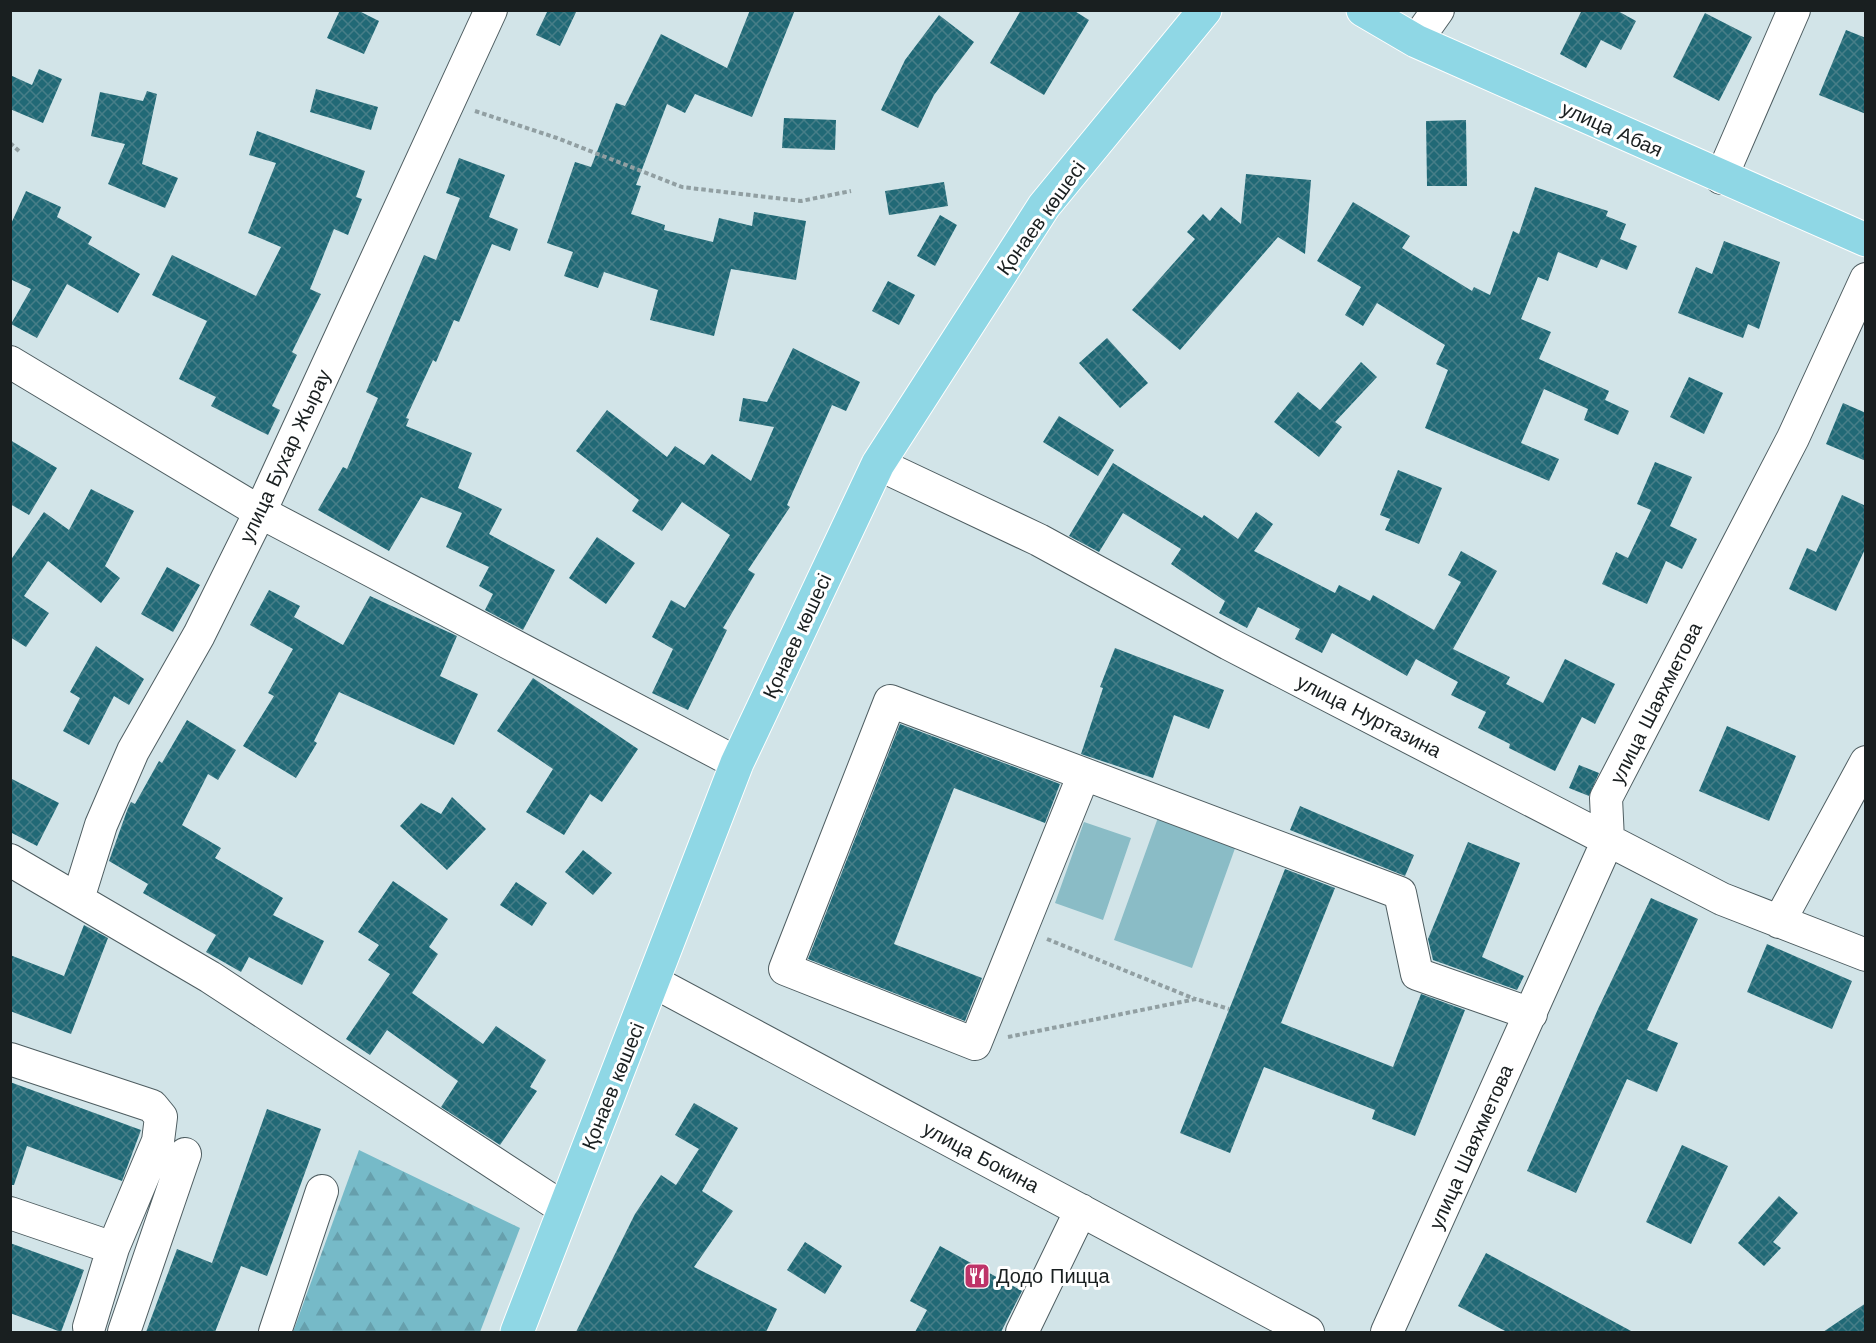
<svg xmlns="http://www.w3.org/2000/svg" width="1876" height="1343" font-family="'Work Sans',sans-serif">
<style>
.forest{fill:url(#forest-firs)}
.garden{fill:#8abcc6}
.building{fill:url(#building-cross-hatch)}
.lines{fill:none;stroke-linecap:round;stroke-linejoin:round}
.minor-casing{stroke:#4e5d61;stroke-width:34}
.major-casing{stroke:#fff;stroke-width:35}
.path{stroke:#919fa2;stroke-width:4;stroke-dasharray:4.5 3;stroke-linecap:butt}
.minor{stroke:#fff;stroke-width:32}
.major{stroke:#8fd7e5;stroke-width:33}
.labels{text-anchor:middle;stroke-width:6;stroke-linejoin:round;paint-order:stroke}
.street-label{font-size:20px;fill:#191f20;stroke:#fff}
.poi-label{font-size:20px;fill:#191f20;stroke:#fff;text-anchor:start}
</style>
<defs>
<pattern id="forest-firs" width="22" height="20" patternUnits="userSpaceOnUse" patternTransform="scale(1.5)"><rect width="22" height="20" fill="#76bac8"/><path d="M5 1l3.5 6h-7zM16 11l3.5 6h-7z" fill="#669fac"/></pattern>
<pattern id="building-cross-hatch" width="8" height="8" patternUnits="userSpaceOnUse" patternTransform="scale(1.5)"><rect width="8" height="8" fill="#216976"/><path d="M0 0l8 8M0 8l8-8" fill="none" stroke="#477e88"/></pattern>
</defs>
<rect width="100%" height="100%" fill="#d2e4e8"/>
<!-- forest -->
<path class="forest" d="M 359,1150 L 520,1228 L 480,1332 L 293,1332 Z"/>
<!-- garden -->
<path class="garden" d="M 1160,812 L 1238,840 L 1192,968 L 1114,940 Z
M 1084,822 L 1131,838 L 1103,920 L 1055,903 Z"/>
<!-- building -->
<path class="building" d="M 340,10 L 357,10 L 379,21 L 364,54 L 327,38 Z
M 548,10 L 577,10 L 560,46 L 536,35 Z
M 750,10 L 795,10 L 752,117 L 695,94 L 685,113 L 667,104 L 636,185 L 641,186 L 631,214 L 665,225 L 664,230 L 713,242 L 719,218 L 752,226 L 754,212 L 806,221 L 796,280 L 731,269 L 714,336 L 650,320 L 658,290 L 604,272 L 598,288 L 564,276 L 573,252 L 547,243 L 575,162 L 591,167 L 616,103 L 625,106 L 661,34 L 727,68 Z
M 1021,10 L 1073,10 L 1089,20 L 1044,95 L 990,63 Z
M 1582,10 L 1616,10 L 1636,21 L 1621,50 L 1601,40 L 1586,68 L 1560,54 Z
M 1705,13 L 1752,37 L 1719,101 L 1673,77 Z
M 939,15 L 974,42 L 934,95 L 918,128 L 881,110 L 905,60 Z
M 1846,30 L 1866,38 L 1866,114 L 1819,95 Z
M 39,69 L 62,79 L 43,123 L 10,109 L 10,75 L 32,85 Z
M 316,89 L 378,107 L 371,130 L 310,112 Z
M 147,91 L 157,94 L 142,164 L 178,178 L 165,208 L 108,184 L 125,144 L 91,136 L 100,92 L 143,101 Z
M 784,118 L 836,120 L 835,150 L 782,148 Z
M 1466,120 L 1467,186 L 1427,186 L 1426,121 Z
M 257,131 L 365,171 L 356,197 L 362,199 L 348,235 L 334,229 L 310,289 L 321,294 L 292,352 L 297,355 L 272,406 L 280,410 L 268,435 L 211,406 L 216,397 L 179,379 L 207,321 L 152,295 L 172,255 L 256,296 L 281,247 L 248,233 L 276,163 L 249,155 Z
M 459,158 L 505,175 L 489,217 L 518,229 L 510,251 L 492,244 L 459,322 L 454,320 L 436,362 L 433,360 L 406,418 L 409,419 L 406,426 L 472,453 L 458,488 L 502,509 L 489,534 L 555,570 L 523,630 L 485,610 L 493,594 L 479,586 L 489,567 L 446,547 L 462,513 L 421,497 L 389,551 L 318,510 L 343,467 L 347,469 L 378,398 L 366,392 L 424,255 L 436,260 L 460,198 L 446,193 Z
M 1246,174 L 1311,180 L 1305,254 L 1278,237 L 1180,350 L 1132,310 L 1195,239 L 1187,232 L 1203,214 L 1210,221 L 1221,207 L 1241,224 Z
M 944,182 L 948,206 L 889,215 L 885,191 Z
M 1535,187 L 1608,211 L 1606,216 L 1626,224 L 1620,239 L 1637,246 L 1627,270 L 1601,259 L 1597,268 L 1558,252 L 1548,281 L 1538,277 L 1521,319 L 1551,332 L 1539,359 L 1609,391 L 1605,400 L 1629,411 L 1618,435 L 1584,420 L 1588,409 L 1544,389 L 1521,443 L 1559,459 L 1549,481 L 1425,428 L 1448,370 L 1436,364 L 1445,345 L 1377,303 L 1363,326 L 1345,315 L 1361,287 L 1317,261 L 1353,202 L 1410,236 L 1402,248 L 1472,291 L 1474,287 L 1490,295 L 1513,231 L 1519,234 Z
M 26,191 L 61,207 L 57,217 L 92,237 L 88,244 L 140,274 L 118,313 L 67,284 L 37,338 L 11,324 L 31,289 L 10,279 L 10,226 Z
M 940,215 L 957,225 L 935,266 L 917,256 Z
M 1724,241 L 1780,262 L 1759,329 L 1748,324 L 1743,338 L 1678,313 L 1696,267 L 1712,274 Z
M 888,281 L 915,295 L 899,325 L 872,311 Z
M 1107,338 L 1148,383 L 1120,408 L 1079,363 Z
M 793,348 L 860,382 L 846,411 L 832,405 L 787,505 L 790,507 L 748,570 L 755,574 L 723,628 L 727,630 L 688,710 L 652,693 L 673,649 L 652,637 L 671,600 L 685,608 L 730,535 L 682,502 L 662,531 L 632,511 L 639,500 L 576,451 L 607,410 L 667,457 L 675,446 L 704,465 L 712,454 L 751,481 L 774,427 L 739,421 L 743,398 L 767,402 Z
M 1361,362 L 1377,377 L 1335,422 L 1342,427 L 1319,457 L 1274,422 L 1298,392 L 1320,410 Z
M 1689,377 L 1723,393 L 1704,434 L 1670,417 Z
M 1843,403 L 1866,413 L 1866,461 L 1826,444 Z
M 1059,416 L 1114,450 L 1098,476 L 1043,442 Z
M 10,440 L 57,468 L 29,515 L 10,504 Z
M 1655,462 L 1692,477 L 1670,526 L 1697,539 L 1682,569 L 1666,561 L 1647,604 L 1602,584 L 1616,552 L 1628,558 L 1651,510 L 1637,504 Z
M 1113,463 L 1202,518 L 1204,515 L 1238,539 L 1256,512 L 1273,524 L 1254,551 L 1335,593 L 1339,585 L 1370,601 L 1373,595 L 1434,630 L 1461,582 L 1448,575 L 1461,551 L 1497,571 L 1453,649 L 1510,677 L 1506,684 L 1543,703 L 1565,659 L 1615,684 L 1595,724 L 1582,717 L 1555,771 L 1509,748 L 1510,744 L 1478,728 L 1486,712 L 1451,695 L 1458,682 L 1416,659 L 1407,676 L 1332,633 L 1322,653 L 1295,639 L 1300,629 L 1258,607 L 1247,628 L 1219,613 L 1225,601 L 1171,564 L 1181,549 L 1123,513 L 1099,552 L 1069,536 Z
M 1398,470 L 1442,488 L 1419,544 L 1385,530 L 1390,519 L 1380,515 Z
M 91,489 L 134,511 L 105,566 L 120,578 L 101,603 L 48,561 L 24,596 L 49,613 L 26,647 L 10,637 L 10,561 L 44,512 L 69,530 Z
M 1842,495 L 1866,506 L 1866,547 L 1836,611 L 1789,589 L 1807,548 L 1816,552 Z
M 597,537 L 635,563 L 606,604 L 569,578 Z
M 167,567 L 200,585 L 173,632 L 141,614 Z
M 269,590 L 300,606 L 294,617 L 343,645 L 370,596 L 457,636 L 440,676 L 478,694 L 454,745 L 339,692 L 314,741 L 317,743 L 296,778 L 243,746 L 274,696 L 268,693 L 293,649 L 250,625 Z
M 96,646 L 144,679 L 129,705 L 114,696 L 89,745 L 63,731 L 80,698 L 70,692 Z
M 1115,648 L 1224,690 L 1209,729 L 1174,715 L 1153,778 L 1081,754 L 1103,688 L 1100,687 Z
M 533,678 L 638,749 L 602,802 L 590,794 L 564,835 L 526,812 L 553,769 L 497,731 Z
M 187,720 L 236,750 L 218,780 L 208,774 L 182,825 L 221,848 L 215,858 L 283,898 L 273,915 L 324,941 L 302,985 L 249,957 L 241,972 L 206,952 L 216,935 L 143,893 L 148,884 L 109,861 L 128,808 L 131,802 L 135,804 L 159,761 L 162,763 Z
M 900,724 L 1060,784 L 1045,823 L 954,788 L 894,944 L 982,978 L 965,1021 L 808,959 Z
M 1727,726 L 1796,756 L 1769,821 L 1699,791 Z
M 1579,765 L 1599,773 L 1589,796 L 1569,788 Z
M 10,778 L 59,803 L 37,846 L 10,832 Z
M 452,797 L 486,829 L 447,870 L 400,826 L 421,803 L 441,814 Z
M 1300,806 L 1414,855 L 1405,876 L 1290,830 Z
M 1468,842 L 1520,863 L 1482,957 L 1524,976 L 1517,990 L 1433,960 L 1428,939 Z
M 583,850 L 612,873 L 593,895 L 565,872 Z
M 1285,869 L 1335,888 L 1281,1023 L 1393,1067 L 1421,994 L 1465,1010 L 1415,1136 L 1372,1119 L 1375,1110 L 1264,1067 L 1230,1153 L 1180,1133 Z
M 393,881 L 448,919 L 429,947 L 438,954 L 412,993 L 483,1044 L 496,1026 L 546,1060 L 530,1087 L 537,1091 L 500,1145 L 441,1107 L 458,1081 L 387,1030 L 370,1055 L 346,1039 L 390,974 L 368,960 L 379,945 L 358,932 Z
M 516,882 L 547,903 L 532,926 L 500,905 Z
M 1651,898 L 1698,919 L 1647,1030 L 1678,1043 L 1657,1092 L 1627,1079 L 1576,1193 L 1527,1171 L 1598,1009 Z
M 84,925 L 108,938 L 71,1034 L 10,1011 L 10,955 L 64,976 Z
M 1767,944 L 1852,981 L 1832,1029 L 1747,992 Z
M 10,1082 L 141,1130 L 122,1181 L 27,1146 L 14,1185 L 10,1185 Z
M 694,1103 L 738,1128 L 702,1191 L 733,1211 L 694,1267 L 777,1309 L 766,1332 L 576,1332 L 635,1214 L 661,1175 L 676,1185 L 699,1149 L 675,1135 Z
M 267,1109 L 321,1129 L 267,1276 L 241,1266 L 215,1332 L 146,1332 L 177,1249 L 212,1263 Z
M 1682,1145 L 1728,1166 L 1691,1244 L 1646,1222 Z
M 1779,1196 L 1798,1213 L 1773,1242 L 1781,1248 L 1764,1266 L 1738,1243 Z
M 805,1242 L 842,1266 L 825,1294 L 787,1270 Z
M 10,1243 L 84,1270 L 61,1332 L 10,1313 Z
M 940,1246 L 1022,1291 L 1001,1332 L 915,1332 L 927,1310 L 910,1301 Z
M 1486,1253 L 1633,1332 L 1507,1332 L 1458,1306 Z
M 1866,1303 L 1866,1332 L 1823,1332 Z"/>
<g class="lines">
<!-- minor casing -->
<g class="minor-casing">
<path id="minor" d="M 1416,41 L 1438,10
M 1721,178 L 1794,10
M 10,362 L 260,512 L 737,763
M 878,464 L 1039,540 L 1229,644 L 1722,899 L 1866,955
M 1084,774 L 975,1044 L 785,969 L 890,701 L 1400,893 L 1417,974 L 1531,1014
M 10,860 L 210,977 L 563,1208
M 78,899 L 101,825 L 133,751 L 199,635 L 260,512 L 491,10
M 1779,922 L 1866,762
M 654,982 L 1308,1332
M 10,1059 L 152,1106 L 161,1117 L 158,1141 L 113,1248 L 89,1327
M 10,1213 L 113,1248
M 124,1332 L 185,1154
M 275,1332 L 322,1191
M 1022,1332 L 1081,1210
M 1387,1332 L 1608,840 L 1606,798 L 1793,438 L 1866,279"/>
</g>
<!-- major casing -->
<g class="major-casing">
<path id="major" d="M 1363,10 L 1416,41 L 1866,240
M 517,1332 L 737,763 L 878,464 L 1044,206 L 1205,10"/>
</g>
<!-- path -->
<path class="path" d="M 475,111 L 557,138 L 682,187 L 801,201 L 851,191
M 10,143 L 19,151
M 1047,939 L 1195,999
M 1008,1037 L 1196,999 L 1229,1009"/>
<!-- minor -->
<use href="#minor" class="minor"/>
<!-- major -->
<use href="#major" class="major"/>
</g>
<!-- icons -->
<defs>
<g id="restaurant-square" transform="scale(1.35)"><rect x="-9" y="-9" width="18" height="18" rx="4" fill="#be3368" stroke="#fff"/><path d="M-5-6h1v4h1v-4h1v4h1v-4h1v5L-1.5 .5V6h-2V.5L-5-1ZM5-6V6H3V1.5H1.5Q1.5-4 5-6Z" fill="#fff"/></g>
</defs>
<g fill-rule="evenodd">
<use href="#restaurant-square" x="977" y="1276"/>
</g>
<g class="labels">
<!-- street labels -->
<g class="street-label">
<text transform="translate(1612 129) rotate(24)" y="7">улица Абая</text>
<text transform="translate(1041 218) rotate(-54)" y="7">Қонаев көшесі</text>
<text transform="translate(285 456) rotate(-65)" y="7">улица Бухар Жырау</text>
<text transform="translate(797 636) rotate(-65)" y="7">Қонаев көшесі</text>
<text transform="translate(1656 703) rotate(-63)" y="7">улица Шаяхметова</text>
<text transform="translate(1369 716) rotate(27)" y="7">улица Нуртазина</text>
<text transform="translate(613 1086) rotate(-68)" y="7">Қонаев көшесі</text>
<text transform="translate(1471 1147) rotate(-66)" y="7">улица Шаяхметова</text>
<text transform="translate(981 1157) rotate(28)" y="7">улица Бокина</text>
</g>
<!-- poi labels -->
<g class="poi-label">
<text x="996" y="1283">Додо Пицца</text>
</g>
</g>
<!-- border -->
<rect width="1876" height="1343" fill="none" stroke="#191f20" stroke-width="24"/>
</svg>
